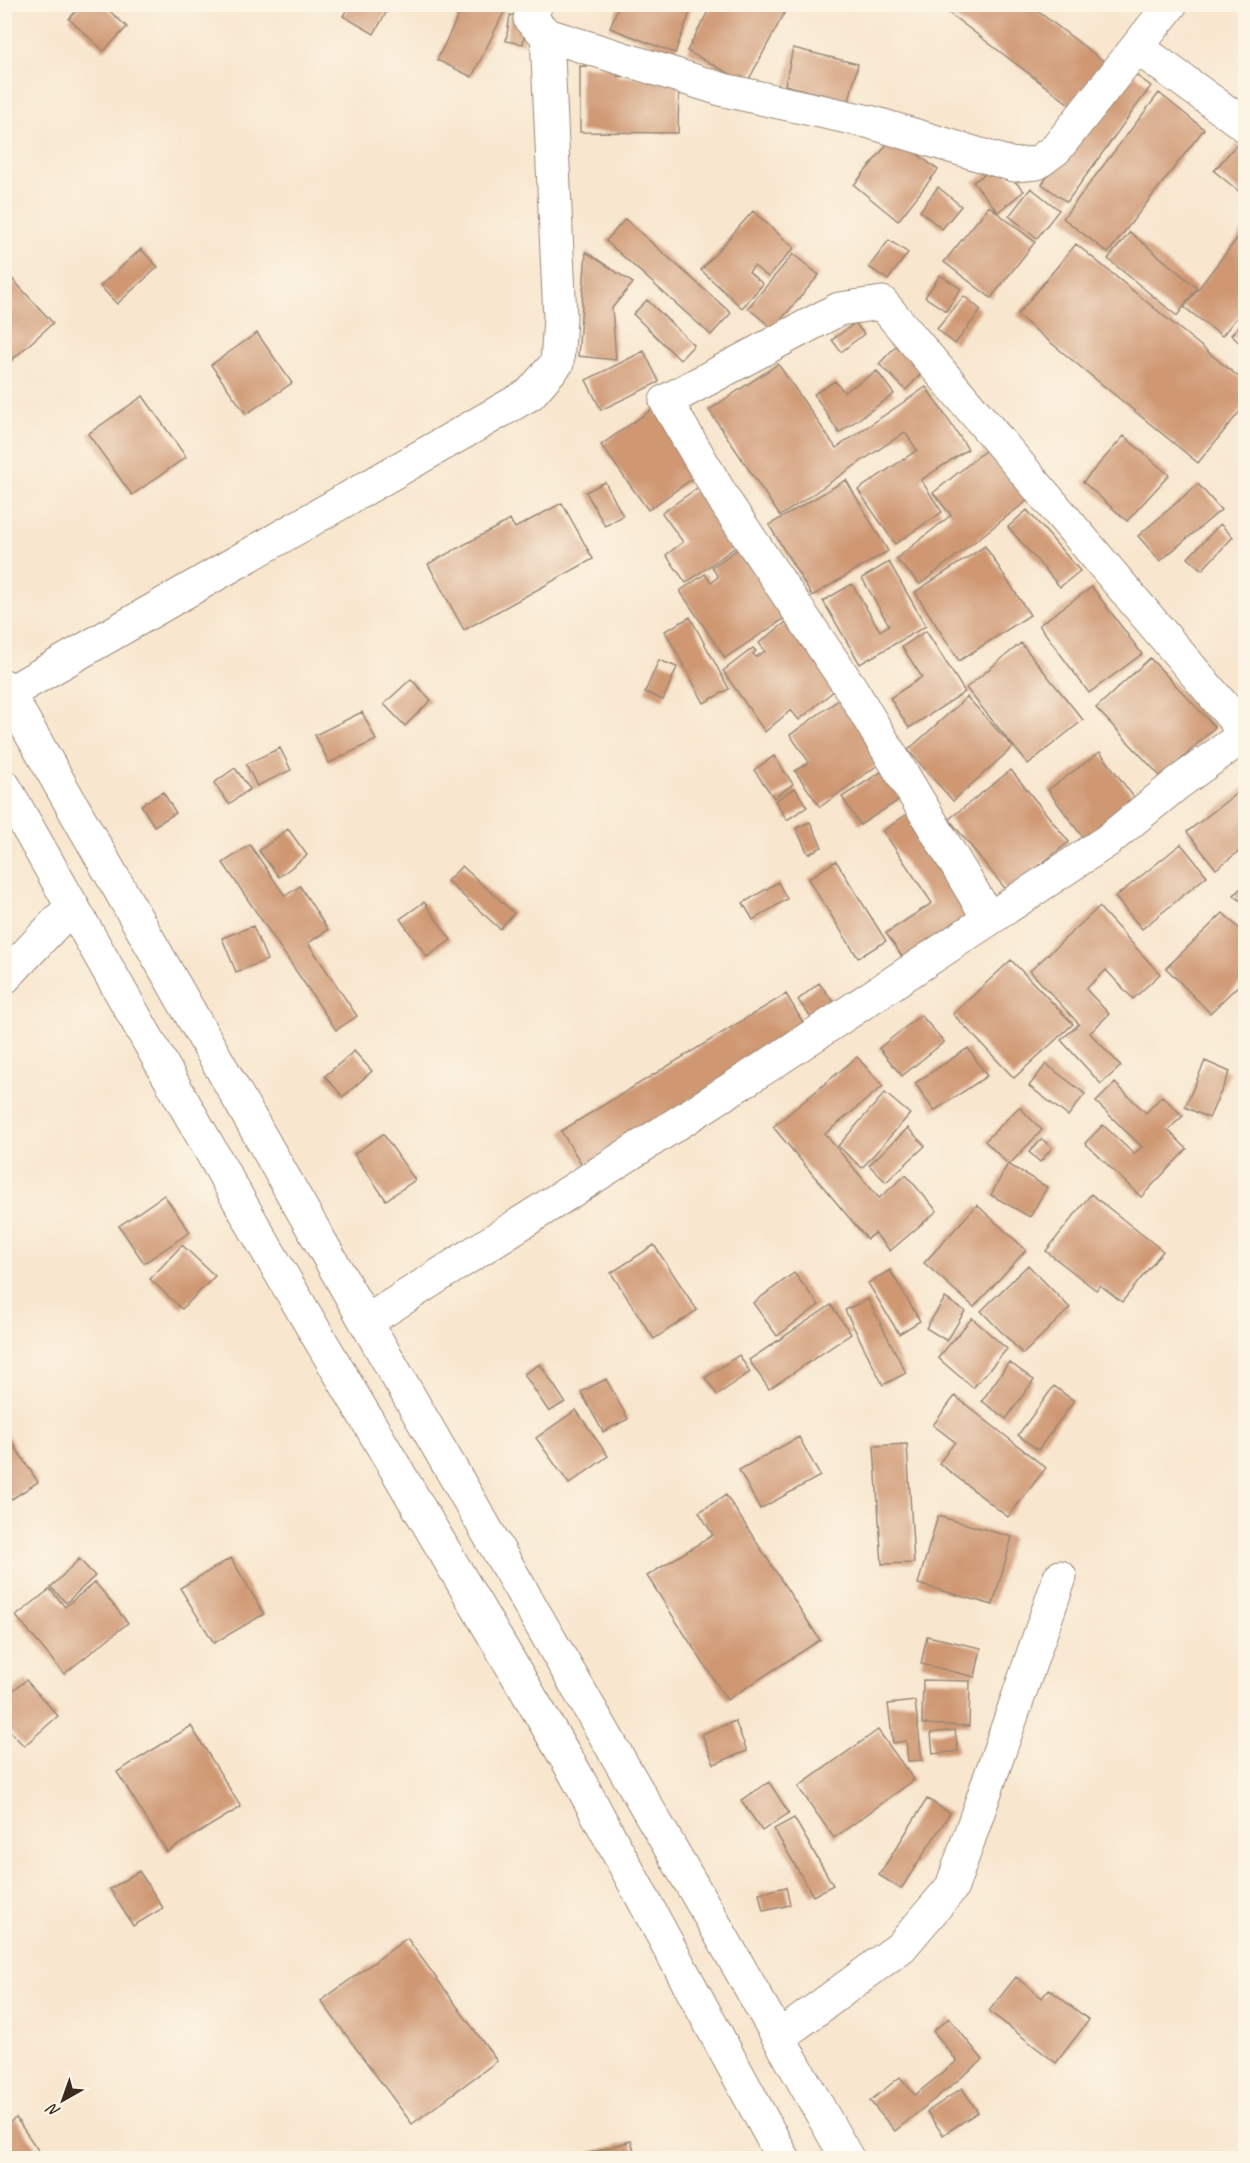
<svg xmlns="http://www.w3.org/2000/svg" width="1250" height="2163" font-family="Caveat,sans-serif">
<style>
.building{fill:#cf9873}
.lines{fill:none;stroke-linecap:round;stroke-linejoin:round}
.street-casing{stroke:#9a8876;stroke-width:35}
.highway-casing{stroke:#9a8876;stroke-width:35}
.street{stroke:#fff;stroke-width:33}
.highway{stroke:#fff;stroke-width:33}
</style>
<rect width="100%" height="100%" fill="#fcf5e5"/>
<filter id="ink" filterUnits="userSpaceOnUse"><feTurbulence type="fractalNoise" baseFrequency=".0167" numOctaves="2"/><feDisplacementMap in="SourceGraphic" scale="12" xChannelSelector="R" yChannelSelector="G"/><feConvolveMatrix kernelMatrix="1 2 1 2 8 2 1 2 1" color-interpolation-filters="sRGB"/></filter>
<filter id="wash" filterUnits="userSpaceOnUse"><feTurbulence type="fractalNoise" baseFrequency=".008" numOctaves="4" result="noise"/><feDisplacementMap in="SourceGraphic" scale="24" xChannelSelector="R" yChannelSelector="G"/><feGaussianBlur stdDeviation="1.35" result="paint"/><feColorMatrix in="noise" values="0 0 0 0 0 0 0 0 0 0 0 0 0 0 0 0 0 1.4 0 .05"/><feComposite in="paint" operator="in"/></filter>
<g filter="url(#wash)">
<rect width="100%" height="100%" fill="#f8e6ce"/>
<g id="blocks">
<!-- building -->
<path class="building" d="M 82,4 L 102,4 L 127,27 L 104,51 L 69,19 Z
M 350,4 L 360,6 L 391,4 L 374,34 L 343,16 Z
M 464,4 L 508,4 L 472,77 L 437,60 Z
M 619,4 L 693,4 L 675,53 L 610,28 Z
M 712,4 L 742,4 L 747,7 L 748,4 L 789,4 L 747,83 L 687,51 Z
M 937,4 L 1028,4 L 1106,63 L 1073,107 Z
M 510,15 L 527,17 L 523,44 L 506,41 Z
M 793,48 L 858,64 L 849,101 L 785,85 Z
M 580,66 L 617,67 L 617,76 L 679,80 L 678,133 L 580,132 Z
M 1126,68 L 1151,86 L 1067,202 L 1042,184 Z
M 1159,93 L 1204,129 L 1108,253 L 1063,218 Z
M 894,136 L 938,170 L 898,221 L 854,185 Z
M 1237,144 L 1246,151 L 1246,197 L 1214,171 Z
M 999,165 L 1024,191 L 998,212 L 973,182 Z
M 938,187 L 961,206 L 942,229 L 920,211 Z
M 1031,188 L 1059,210 L 1037,238 L 1009,216 Z
M 989,206 L 1035,242 L 991,298 L 944,262 Z
M 753,211 L 794,248 L 768,277 L 754,266 L 749,272 L 763,284 L 742,308 L 701,270 Z
M 625,219 L 731,313 L 711,335 L 606,241 Z
M 1246,227 L 1246,306 L 1222,336 L 1184,307 Z
M 1130,232 L 1197,288 L 1177,316 L 1108,259 Z
M 889,240 L 908,253 L 888,280 L 869,267 Z
M 1076,244 L 1246,383 L 1246,404 L 1198,463 L 1017,315 Z
M 141,249 L 158,267 L 117,304 L 100,286 Z
M 586,252 L 633,283 L 612,308 L 616,360 L 578,356 Z
M 793,254 L 819,275 L 773,329 L 748,308 Z
M 4,270 L 53,323 L 4,367 Z
M 940,275 L 961,289 L 946,311 L 925,297 Z
M 964,296 L 981,310 L 955,344 L 937,329 Z
M 647,300 L 694,345 L 680,360 L 633,314 Z
M 1246,318 L 1246,349 L 1231,335 Z
M 855,323 L 864,334 L 841,352 L 832,340 Z
M 257,333 L 292,383 L 246,414 L 211,365 Z
M 897,345 L 924,371 L 906,390 L 879,364 Z
M 644,351 L 659,382 L 601,410 L 586,380 Z
M 778,364 L 836,448 L 926,387 L 968,449 L 921,480 L 942,512 L 895,544 L 858,490 L 917,450 L 905,432 L 780,516 L 709,410 Z
M 877,371 L 894,394 L 839,433 L 814,394 L 835,381 L 844,392 Z
M 143,396 L 186,457 L 132,495 L 88,434 Z
M 655,407 L 702,472 L 648,510 L 601,445 Z
M 1124,436 L 1169,475 L 1127,521 L 1083,482 Z
M 986,450 L 1028,500 L 920,584 L 896,559 L 951,515 L 933,493 Z
M 846,480 L 888,551 L 812,596 L 769,525 Z
M 605,482 L 623,516 L 605,526 L 586,492 Z
M 703,484 L 744,541 L 686,583 L 666,555 L 683,542 L 662,513 Z
M 1198,484 L 1221,510 L 1160,561 L 1138,536 Z
M 562,503 L 593,559 L 464,630 L 428,564 L 510,520 L 515,528 Z
M 1027,510 L 1080,571 L 1060,587 L 1008,527 Z
M 1220,524 L 1233,537 L 1202,570 L 1188,558 Z
M 985,546 L 1030,615 L 959,661 L 915,592 Z
M 741,547 L 788,616 L 725,658 L 680,591 L 705,574 L 711,582 L 718,577 L 712,567 Z
M 889,562 L 926,626 L 860,664 L 823,601 L 852,584 L 880,631 L 889,625 L 862,578 Z
M 1092,587 L 1142,654 L 1089,693 L 1039,625 Z
M 690,617 L 729,689 L 704,703 L 665,631 Z
M 789,620 L 842,684 L 799,720 L 791,710 L 765,732 L 723,671 L 753,648 L 756,651 L 753,654 L 756,657 L 765,651 L 759,643 Z
M 926,631 L 965,692 L 909,728 L 890,698 L 922,677 L 902,647 Z
M 1021,643 L 1083,720 L 1028,764 L 966,688 Z
M 1150,658 L 1215,727 L 1162,778 L 1096,708 Z
M 659,660 L 677,667 L 663,700 L 645,692 Z
M 411,679 L 431,700 L 405,726 L 384,704 Z
M 967,697 L 1013,747 L 953,801 L 908,750 Z
M 841,698 L 886,759 L 820,807 L 795,771 L 809,762 L 790,735 Z
M 362,712 L 376,740 L 329,763 L 315,735 Z
M 280,748 L 291,770 L 257,786 L 246,764 Z
M 1100,752 L 1136,800 L 1084,839 L 1048,790 Z
M 774,756 L 793,784 L 774,798 L 754,770 Z
M 235,768 L 250,789 L 229,804 L 214,783 Z
M 884,770 L 902,798 L 860,825 L 842,797 Z
M 1011,770 L 1069,842 L 1007,891 L 949,819 Z
M 1246,786 L 1246,846 L 1216,869 L 1187,832 Z
M 795,788 L 807,807 L 787,820 L 775,801 Z
M 163,792 L 176,813 L 154,826 L 141,805 Z
M 907,814 L 975,914 L 905,961 L 886,933 L 932,903 L 883,831 Z
M 810,822 L 822,847 L 808,854 L 796,828 Z
M 288,829 L 307,855 L 279,877 L 259,851 Z
M 1181,844 L 1207,876 L 1142,929 L 1115,897 Z
M 250,845 L 285,896 L 300,886 L 328,930 L 308,943 L 357,1016 L 336,1030 L 223,863 Z
M 836,861 L 886,941 L 858,958 L 808,879 Z
M 462,866 L 514,913 L 500,929 L 447,881 Z
M 778,882 L 787,899 L 753,920 L 743,903 Z
M 1246,883 L 1246,906 L 1234,895 Z
M 424,902 L 451,940 L 427,957 L 400,919 Z
M 1099,907 L 1160,974 L 1133,999 L 1106,970 L 1086,989 L 1109,1014 L 1090,1033 L 1121,1066 L 1101,1084 L 1061,1040 L 1079,1024 L 1030,971 Z
M 1223,913 L 1246,935 L 1246,978 L 1210,1013 L 1166,968 Z
M 253,926 L 267,960 L 236,972 L 222,938 Z
M 1011,960 L 1073,1024 L 1014,1078 L 953,1014 Z
M 819,983 L 841,1012 L 819,1028 L 798,1000 Z
M 786,994 L 808,1031 L 584,1168 L 561,1131 Z
M 921,1015 L 944,1042 L 902,1076 L 879,1048 Z
M 968,1048 L 987,1076 L 934,1111 L 915,1083 Z
M 354,1051 L 372,1071 L 343,1097 L 325,1076 Z
M 857,1057 L 883,1086 L 825,1134 L 879,1198 L 906,1175 L 937,1211 L 890,1251 L 875,1233 L 867,1239 L 773,1127 Z
M 1205,1061 L 1230,1072 L 1209,1118 L 1185,1107 Z
M 1046,1064 L 1085,1094 L 1068,1116 L 1029,1086 Z
M 1115,1083 L 1146,1113 L 1162,1096 L 1183,1116 L 1168,1130 L 1187,1149 L 1141,1197 L 1085,1143 L 1103,1125 L 1134,1154 L 1142,1147 L 1096,1102 Z
M 885,1093 L 910,1114 L 862,1168 L 838,1146 Z
M 1019,1107 L 1042,1130 L 1009,1165 L 985,1141 Z
M 908,1128 L 925,1146 L 886,1182 L 869,1165 Z
M 383,1134 L 415,1180 L 386,1200 L 354,1154 Z
M 1042,1139 L 1052,1148 L 1040,1162 L 1029,1152 Z
M 1008,1164 L 1047,1187 L 1030,1217 L 991,1195 Z
M 1091,1194 L 1163,1251 L 1122,1302 L 1100,1285 L 1096,1290 L 1046,1251 Z
M 164,1195 L 190,1232 L 144,1263 L 119,1226 Z
M 977,1205 L 1026,1250 L 974,1307 L 924,1263 Z
M 182,1245 L 215,1276 L 182,1309 L 150,1279 Z
M 654,1245 L 697,1310 L 654,1339 L 611,1273 Z
M 1028,1265 L 1070,1308 L 1023,1354 L 981,1311 Z
M 890,1270 L 920,1321 L 899,1334 L 868,1283 Z
M 794,1273 L 819,1305 L 777,1336 L 753,1303 Z
M 945,1298 L 965,1311 L 947,1341 L 926,1328 Z
M 868,1299 L 906,1373 L 883,1385 L 845,1310 Z
M 831,1305 L 851,1334 L 769,1389 L 749,1360 Z
M 972,1318 L 1007,1349 L 973,1388 L 938,1358 Z
M 739,1355 L 750,1372 L 717,1395 L 705,1378 Z
M 1009,1362 L 1034,1380 L 1006,1419 L 982,1401 Z
M 540,1364 L 565,1402 L 549,1412 L 524,1374 Z
M 606,1379 L 628,1419 L 603,1432 L 581,1392 Z
M 1054,1386 L 1074,1401 L 1038,1450 L 1018,1435 Z
M 955,1396 L 1046,1468 L 1008,1517 L 939,1463 L 955,1442 L 933,1425 Z
M 576,1410 L 608,1456 L 569,1484 L 536,1438 Z
M 4,1430 L 38,1482 L 4,1504 Z
M 799,1437 L 820,1476 L 760,1509 L 739,1470 Z
M 907,1444 L 914,1563 L 882,1564 L 874,1446 Z
M 726,1495 L 820,1640 L 727,1700 L 647,1576 L 713,1535 L 699,1512 Z
M 938,1516 L 1012,1537 L 993,1605 L 918,1584 Z
M 231,1558 L 264,1614 L 214,1643 L 180,1588 Z
M 79,1559 L 95,1576 L 66,1603 L 51,1587 Z
M 95,1582 L 128,1623 L 64,1674 L 16,1616 L 50,1589 L 65,1607 Z
M 927,1636 L 981,1648 L 975,1677 L 921,1664 Z
M 26,1680 L 58,1716 L 24,1746 L 4,1725 L 4,1698 Z
M 923,1680 L 970,1681 L 969,1726 L 922,1724 Z
M 915,1701 L 922,1760 L 908,1761 L 906,1741 L 893,1743 L 888,1704 Z
M 735,1721 L 747,1751 L 714,1764 L 702,1734 Z
M 191,1726 L 241,1807 L 167,1852 L 117,1772 Z
M 878,1730 L 914,1780 L 834,1838 L 798,1787 Z
M 955,1730 L 958,1751 L 933,1754 L 931,1733 Z
M 769,1782 L 789,1813 L 762,1831 L 741,1800 Z
M 927,1799 L 950,1813 L 901,1889 L 879,1875 Z
M 794,1818 L 833,1885 L 813,1896 L 774,1829 Z
M 139,1871 L 163,1908 L 133,1926 L 110,1889 Z
M 786,1887 L 790,1905 L 763,1911 L 759,1893 Z
M 407,1938 L 497,2061 L 412,2124 L 321,2001 Z
M 1016,1977 L 1042,1998 L 1049,1989 L 1089,2020 L 1056,2063 L 989,2011 Z
M 949,2018 L 983,2060 L 895,2131 L 870,2101 L 900,2077 L 915,2095 L 957,2061 L 933,2031 Z
M 962,2088 L 978,2112 L 943,2135 L 927,2112 Z
M 16,2118 L 38,2150 L 26,2158 L 4,2158 L 4,2126 Z
M 631,2141 L 636,2158 L 572,2158 Z"/>
</g>
</g>
<g filter="url(#ink)">
<use href="#blocks" fill-opacity="0" stroke="#9a8876" stroke-width="1.5"/>
<g class="lines">
<!-- street casing -->
<g class="street-casing">
<path id="street" d="M 547,35 L 724,90 L 870,122 L 1014,165 L 1037,163 L 1056,149 L 1171,4
M 1138,48 L 1246,126
M 9,693 L 530,394 L 557,363 L 560,318 L 547,35 L 530,19 L 536,4
M 989,919 L 852,690 L 726,503 L 666,401 L 839,309 L 882,303 L 1246,733
M 4,978 L 72,906
M 366,1322 L 772,1063 L 1107,841 L 1178,783 L 1246,734
M 779,2037 L 901,1947 L 952,1887 L 1060,1577"/>
</g>
<!-- highway casing -->
<g class="highway-casing">
<path id="highway" d="M 4,686 L 366,1322 L 719,1932 L 847,2158
M 4,786 L 266,1248 L 575,1773 L 783,2158"/>
</g>
<!-- street -->
<use href="#street" class="street"/>
<!-- highway -->
<use href="#highway" class="highway"/>
</g>
</g>
<!-- margin -->
<rect width="1250" height="2163" fill="none" stroke="#fcf5e5" stroke-width="24"/>
<!-- north arrow -->
<g transform="translate(63 2100) rotate(220)" stroke="#fcf5e5" stroke-width="4.5" paint-order="stroke">
<path d="M0-4.5L10 22L0 15L-10 22Z" fill="#3b2a1e"/>
<text y="-9" font-size="16" font-weight="bold" text-anchor="middle" fill="#3b2a1e">N</text>
</g>
</svg>
